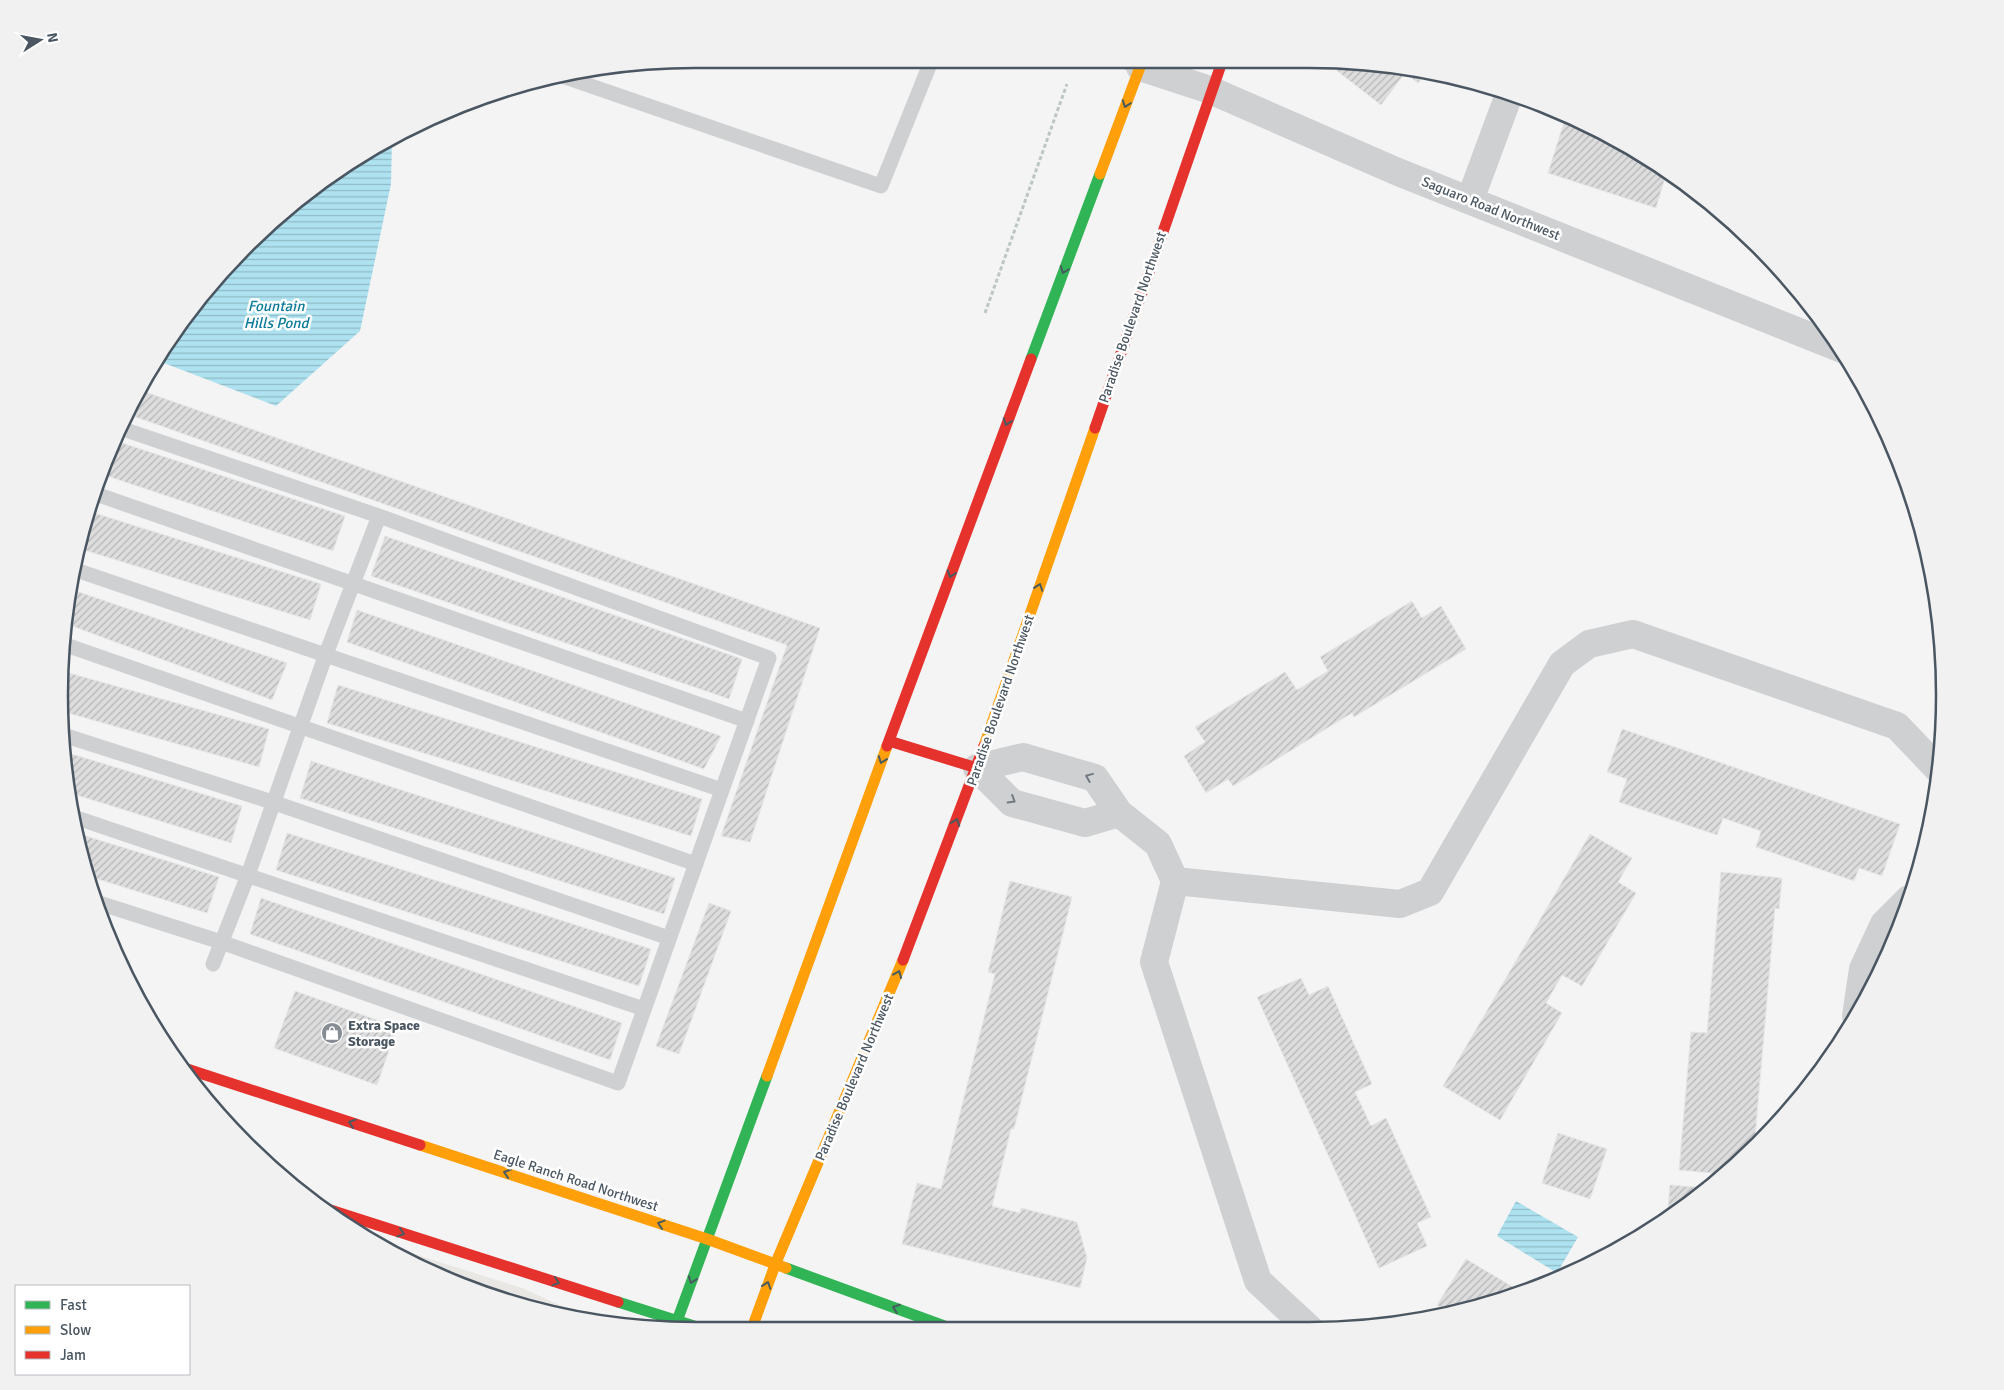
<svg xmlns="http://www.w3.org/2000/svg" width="2004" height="1390" font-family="Signika,sans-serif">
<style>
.commercial{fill:#e8e7e3}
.water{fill:url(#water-rules)}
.building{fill:url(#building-hatch);stroke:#e5e6e7}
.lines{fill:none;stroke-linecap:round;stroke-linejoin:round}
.path{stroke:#bcc7c4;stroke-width:3;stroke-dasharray:4 2.5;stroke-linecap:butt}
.lane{stroke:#ced0d2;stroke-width:15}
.street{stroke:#ced0d2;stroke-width:28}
.fast{stroke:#30b455;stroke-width:11}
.slow{stroke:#ff9f0a;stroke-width:11}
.jam{stroke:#e5322d;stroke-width:11}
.oneway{stroke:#495b60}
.oneway2{stroke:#727b83}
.labels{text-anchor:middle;stroke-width:5;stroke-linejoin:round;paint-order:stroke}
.street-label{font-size:14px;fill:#4a5661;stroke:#fff}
.poi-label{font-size:14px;font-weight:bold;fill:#4a5661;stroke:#fff;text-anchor:start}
.water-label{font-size:15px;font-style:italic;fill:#0c7c9b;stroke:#fff}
.rim{fill:none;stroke:#4a5661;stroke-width:2.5}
</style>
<defs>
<pattern id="water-rules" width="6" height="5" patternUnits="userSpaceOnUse" patternTransform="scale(1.25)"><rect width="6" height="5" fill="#aee2f0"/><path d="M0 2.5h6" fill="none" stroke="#90bac6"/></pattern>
<pattern id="building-hatch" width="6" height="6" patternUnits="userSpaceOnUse" patternTransform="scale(1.25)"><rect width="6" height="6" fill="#ddddde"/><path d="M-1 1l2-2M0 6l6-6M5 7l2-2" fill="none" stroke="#b5b6b7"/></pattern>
</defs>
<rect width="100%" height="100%" fill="#f4f4f4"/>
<!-- commercial -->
<path class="commercial" d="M 376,1242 L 522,1288 L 595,1321 L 571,1319 L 451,1283 Z"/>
<!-- water -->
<path class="water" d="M 392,139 L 391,184 L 360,331 L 276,406 L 156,360 L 166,342 L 216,276 L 342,166 Z
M 1516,1201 L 1578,1237 L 1557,1273 L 1497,1236 Z"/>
<!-- building -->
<path class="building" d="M 1329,61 L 1428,70 L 1418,83 L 1405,73 L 1381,105 L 1327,63 Z
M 1566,116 L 1627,144 L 1666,174 L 1656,208 L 1548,173 Z
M 140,390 L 820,628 L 750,842 L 721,836 L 787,645 L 127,414 Z
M 113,440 L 345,516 L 333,551 L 101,474 L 107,451 Z
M 91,512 L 321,584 L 310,620 L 81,549 Z
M 385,536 L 742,659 L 729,699 L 371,576 Z
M 70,589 L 287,663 L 272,700 L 64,623 Z
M 1412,601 L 1422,618 L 1441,606 L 1466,649 L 1354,717 L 1352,713 L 1233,786 L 1228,779 L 1206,793 L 1184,756 L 1205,742 L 1195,727 L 1285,672 L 1297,690 L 1328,671 L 1320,657 Z
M 357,610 L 721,736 L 704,769 L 347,642 Z
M 62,671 L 269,729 L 259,767 L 61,711 Z
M 338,685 L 702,799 L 691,836 L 327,723 Z
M 1622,729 L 1900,824 L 1882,876 L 1859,868 L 1854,881 L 1756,847 L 1761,831 L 1723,818 L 1717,835 L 1619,802 L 1627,779 L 1607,772 Z
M 62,751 L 242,806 L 231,843 L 67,792 Z
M 311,761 L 675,878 L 664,914 L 300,798 Z
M 76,833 L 219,877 L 207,913 L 91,877 Z
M 287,833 L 651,949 L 639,986 L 276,870 Z
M 1590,834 L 1632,858 L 1618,882 L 1636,893 L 1582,986 L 1562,975 L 1546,1003 L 1562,1013 L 1500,1120 L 1443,1086 Z
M 1721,872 L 1782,878 L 1779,909 L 1775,908 L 1754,1149 L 1724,1174 L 1679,1170 L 1691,1032 L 1707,1033 Z
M 1010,881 L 1072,897 L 1014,1129 L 1011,1129 L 992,1206 L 1020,1213 L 1021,1208 L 1077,1222 L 1087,1258 L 1080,1288 L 902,1244 L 917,1183 L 941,1189 L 995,974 L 988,972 Z
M 261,898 L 622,1023 L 610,1060 L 250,934 Z
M 709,903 L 731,911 L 679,1054 L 656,1046 Z
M 1301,978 L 1309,995 L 1328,986 L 1372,1084 L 1355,1092 L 1371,1126 L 1386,1118 L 1431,1217 L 1417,1223 L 1427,1246 L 1379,1268 L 1257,997 Z
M 295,991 L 397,1027 L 377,1085 L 274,1048 Z
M 1558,1133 L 1607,1149 L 1590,1199 L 1542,1183 Z
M 1670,1185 L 1707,1188 L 1667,1220 Z
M 1466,1259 L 1518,1290 L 1450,1313 L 1437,1305 Z"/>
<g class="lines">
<!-- path -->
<path class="path" d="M 985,313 L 1067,84"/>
<!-- lane -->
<path class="lane" d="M 1117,59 L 1140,67
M 562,76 L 881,186 L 932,59
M 96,494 L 747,721
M 76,570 L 722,790
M 63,644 L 696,864
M 60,734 L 272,802 L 669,938
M 71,816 L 644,1009
M 99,903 L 221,942 L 618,1083 L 769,658 L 379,516 L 120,428
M 213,964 L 248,875 L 326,654 L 379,516"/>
<!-- street -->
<path class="street" d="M 1140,67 L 1210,90 L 1398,172 L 1842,349
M 1470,200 L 1510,92
M 977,768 L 1023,757 L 1095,778 L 1119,813 L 1158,844 L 1175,881 L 1400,904 L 1430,892 L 1562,664 L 1589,644 L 1633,634 L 1897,726 L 1938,769
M 977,768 L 1012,803 L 1085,823 L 1119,813
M 1175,881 L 1154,962 L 1258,1281 L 1312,1331
M 1856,1016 L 1863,969 L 1884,924 L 1909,899"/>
<!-- fast -->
<path class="fast" d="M 1031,359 L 1100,174
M 786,1268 L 958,1331
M 618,1302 L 710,1331
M 677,1321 L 767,1076"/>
<!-- slow -->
<path class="slow" d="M 1100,174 L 1143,59
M 984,746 L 1095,428
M 767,1076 L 887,746
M 420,1145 L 707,1239 L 786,1268
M 751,1331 L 775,1265 L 903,960"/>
<!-- jam -->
<path class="jam" d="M 1095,428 L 1223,59
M 889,741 L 977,768
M 887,746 L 1031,359
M 903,960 L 984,746
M 181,1067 L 420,1145
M 321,1207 L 618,1302"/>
</g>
<!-- one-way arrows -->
<defs><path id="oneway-chevron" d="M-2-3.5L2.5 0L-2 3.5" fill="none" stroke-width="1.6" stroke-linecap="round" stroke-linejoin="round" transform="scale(1.25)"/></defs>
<g class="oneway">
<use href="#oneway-chevron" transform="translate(1126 104) rotate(110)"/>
<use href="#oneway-chevron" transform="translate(1064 270) rotate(111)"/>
<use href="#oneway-chevron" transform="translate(1007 422) rotate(110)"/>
<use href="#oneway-chevron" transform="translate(951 574) rotate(110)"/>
<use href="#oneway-chevron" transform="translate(1039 587) rotate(-71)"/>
<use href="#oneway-chevron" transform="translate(882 760) rotate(110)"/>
<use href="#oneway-chevron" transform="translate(956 822) rotate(-70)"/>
<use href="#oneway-chevron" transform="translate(898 974) rotate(-67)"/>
<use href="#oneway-chevron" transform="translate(352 1123) rotate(-162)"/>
<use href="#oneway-chevron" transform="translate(507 1173) rotate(-162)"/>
<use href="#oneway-chevron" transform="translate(661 1224) rotate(-162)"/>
<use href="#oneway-chevron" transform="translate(401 1233) rotate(18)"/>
<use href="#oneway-chevron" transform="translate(692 1280) rotate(110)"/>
<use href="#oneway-chevron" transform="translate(556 1282) rotate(18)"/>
<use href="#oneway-chevron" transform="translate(767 1285) rotate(-71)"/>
<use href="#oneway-chevron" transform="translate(896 1308) rotate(-159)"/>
</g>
<g class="oneway2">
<use href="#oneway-chevron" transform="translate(1089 777) rotate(-158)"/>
<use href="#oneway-chevron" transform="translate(1012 800) rotate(31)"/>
</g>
<!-- icons -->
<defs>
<g id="shop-disc" transform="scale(1.125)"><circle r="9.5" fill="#868d94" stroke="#fff"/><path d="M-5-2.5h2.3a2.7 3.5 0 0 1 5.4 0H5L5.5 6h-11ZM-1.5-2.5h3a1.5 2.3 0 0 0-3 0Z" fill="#fff"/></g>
</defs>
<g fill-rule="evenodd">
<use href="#shop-disc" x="332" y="1033"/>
</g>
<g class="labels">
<!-- street labels -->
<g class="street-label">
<text transform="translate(1491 208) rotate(22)" y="5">Saguaro Road Northwest</text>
<text transform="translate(1132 317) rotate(-71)" y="5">Paradise Boulevard Northwest</text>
<text transform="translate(1000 700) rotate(-71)" y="5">Paradise Boulevard Northwest</text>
<text transform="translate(854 1077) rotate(-67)" y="5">Paradise Boulevard Northwest</text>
<text transform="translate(576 1180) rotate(18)" y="5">Eagle Ranch Road Northwest</text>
</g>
<!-- poi labels -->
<g class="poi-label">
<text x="348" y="1030">Extra Space<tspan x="348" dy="16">Storage</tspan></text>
</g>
<!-- water labels -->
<g class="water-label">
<text x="276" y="311">Fountain<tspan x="276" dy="17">Hills Pond</tspan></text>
</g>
</g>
<!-- crop -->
<path d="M0 0H2004V1390H0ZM695 68H1309A627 627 0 0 1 1936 695V695A627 627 0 0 1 1309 1322H695A627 627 0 0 1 68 695V695A627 627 0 0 1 695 68Z" fill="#f1f1f2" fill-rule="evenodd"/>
<path class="rim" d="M695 68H1309A627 627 0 0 1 1936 695V695A627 627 0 0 1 1309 1322H695A627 627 0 0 1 68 695V695A627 627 0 0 1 695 68Z"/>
<!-- legend -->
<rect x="15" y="1285" width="175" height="90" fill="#ffffff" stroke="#b7bbc0"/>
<rect x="25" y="1301" width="25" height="8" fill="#30b455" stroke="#b7bbc0"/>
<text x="60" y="1310" font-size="15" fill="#4a5661">Fast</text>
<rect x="25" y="1326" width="25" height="8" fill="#ff9f0a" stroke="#b7bbc0"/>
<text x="60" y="1335" font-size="15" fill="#4a5661">Slow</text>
<rect x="25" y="1351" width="25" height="8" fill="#e5322d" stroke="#b7bbc0"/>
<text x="60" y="1360" font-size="15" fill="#4a5661">Jam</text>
<!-- north arrow -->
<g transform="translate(40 40) rotate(79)" stroke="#ffffff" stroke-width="4" paint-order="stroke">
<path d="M0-4L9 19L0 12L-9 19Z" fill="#4a5661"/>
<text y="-8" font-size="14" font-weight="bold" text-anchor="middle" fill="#4a5661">N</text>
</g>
</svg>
